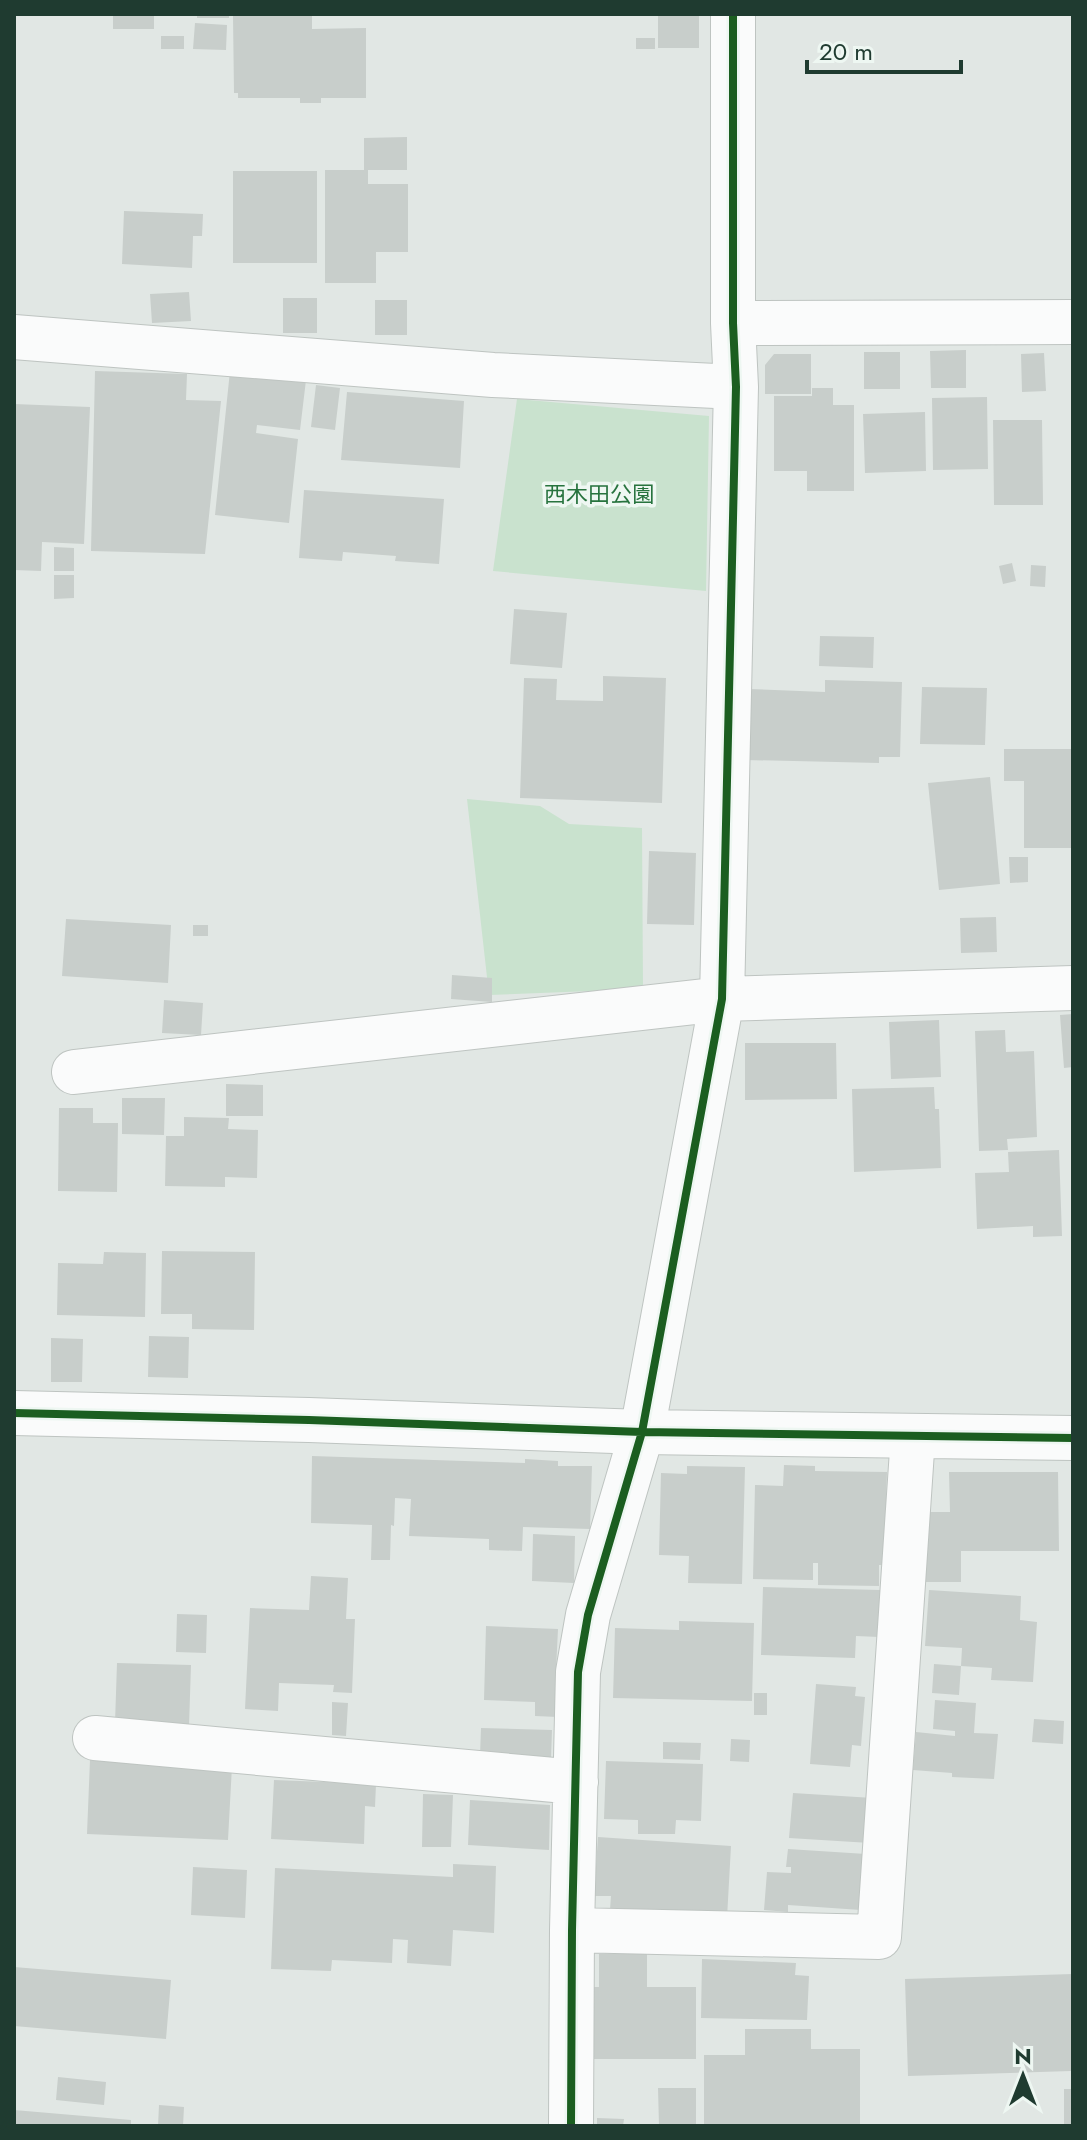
<svg xmlns="http://www.w3.org/2000/svg" width="1087" height="2140" font-family="Jost,'Noto Sans JP',sans-serif">
<style>
.green{fill:#c9e2ce}
.building{fill:#c8cecb}
.lines{fill:none;stroke-linecap:round;stroke-linejoin:round}
.minor-casing{stroke:#bec4c1;stroke-width:46}
.minor{stroke:#fafbfb;stroke-width:44}
.cycleway-casing{stroke:#eef7f2;stroke-width:13}
.cycleway{stroke:#1b5e20;stroke-width:8}
.labels{text-anchor:middle;stroke-width:7;stroke-linejoin:round;paint-order:stroke}
.park-label{font-size:22px;fill:#27733e;stroke:#eef7f2}
</style>
<rect width="100%" height="100%" fill="#e1e7e4"/>
<!-- green -->
<path class="green" d="M 517,399 L 709,416 L 706,591 L 493,571 Z
M 467,799 L 540,806 L 569,824 L 642,828 L 643,989 L 489,995 Z"/>
<!-- building -->
<path class="building" d="M 113,14 L 154,14 L 154,29 L 113,29 Z
M 197,14 L 229,14 L 229,18 L 197,18 Z
M 658,14 L 699,14 L 699,48 L 658,48 Z
M 312,15 L 312,29 L 366,28 L 366,98 L 321,98 L 321,103 L 300,103 L 300,98 L 238,98 L 238,93 L 234,93 L 233,16 Z
M 195,23 L 227,25 L 226,50 L 193,49 Z
M 161,36 L 184,36 L 184,49 L 161,49 Z
M 636,38 L 655,38 L 655,49 L 636,49 Z
M 407,137 L 407,170 L 368,170 L 368,184 L 408,184 L 408,252 L 376,252 L 376,283 L 325,283 L 325,170 L 364,170 L 364,138 Z
M 233,171 L 317,171 L 317,263 L 233,263 Z
M 124,211 L 203,214 L 202,236 L 193,236 L 192,268 L 122,264 Z
M 189,292 L 191,321 L 152,323 L 150,294 Z
M 283,298 L 317,298 L 317,333 L 283,333 Z
M 375,300 L 407,300 L 407,335 L 375,335 Z
M 966,350 L 966,388 L 931,388 L 930,351 Z
M 864,352 L 900,352 L 900,389 L 864,389 Z
M 1044,353 L 1046,391 L 1022,392 L 1021,354 Z
M 774,354 L 811,354 L 811,394 L 765,394 L 765,365 Z
M 95,371 L 187,374 L 186,400 L 221,401 L 205,554 L 91,551 Z
M 230,371 L 306,380 L 300,430 L 257,425 L 256,433 L 298,439 L 289,523 L 215,515 Z
M 316,385 L 340,388 L 335,430 L 311,427 Z
M 812,388 L 833,388 L 833,405 L 854,405 L 854,491 L 807,491 L 807,471 L 774,471 L 774,396 L 812,396 Z
M 347,392 L 464,401 L 460,468 L 341,460 Z
M 987,397 L 988,469 L 933,470 L 932,398 Z
M 14,404 L 90,407 L 84,544 L 42,542 L 41,571 L 14,570 Z
M 925,412 L 926,471 L 865,473 L 863,414 Z
M 993,420 L 1042,420 L 1043,505 L 994,505 Z
M 304,490 L 444,499 L 439,564 L 395,561 L 396,556 L 343,552 L 342,561 L 299,558 Z
M 54,547 L 74,548 L 74,571 L 54,571 Z
M 1012,563 L 1016,581 L 1003,584 L 999,566 Z
M 1031,565 L 1046,566 L 1045,587 L 1030,586 Z
M 54,575 L 74,575 L 74,598 L 54,599 Z
M 514,609 L 567,613 L 562,668 L 510,664 Z
M 820,636 L 874,637 L 873,668 L 819,666 Z
M 603,676 L 666,678 L 662,803 L 520,798 L 524,678 L 557,679 L 556,700 L 603,701 Z
M 825,680 L 902,682 L 900,757 L 879,757 L 879,763 L 746,760 L 748,689 L 825,692 Z
M 922,687 L 987,688 L 985,745 L 920,744 Z
M 1004,749 L 1073,749 L 1073,848 L 1024,848 L 1024,781 L 1004,781 Z
M 990,777 L 1000,884 L 939,890 L 928,783 Z
M 649,851 L 696,853 L 694,925 L 647,924 Z
M 1009,857 L 1028,857 L 1028,882 L 1010,883 Z
M 996,917 L 997,952 L 961,953 L 960,918 Z
M 66,919 L 171,925 L 168,983 L 62,976 Z
M 193,925 L 208,925 L 208,936 L 193,936 Z
M 452,975 L 492,978 L 492,1002 L 451,999 Z
M 164,1000 L 203,1003 L 201,1035 L 162,1033 Z
M 1073,1014 L 1073,1067 L 1064,1068 L 1060,1015 Z
M 939,1020 L 941,1077 L 891,1079 L 889,1022 Z
M 1005,1030 L 1006,1052 L 1034,1051 L 1037,1137 L 1007,1139 L 1008,1150 L 979,1151 L 975,1031 Z
M 745,1043 L 836,1043 L 837,1099 L 745,1100 Z
M 226,1084 L 263,1085 L 263,1116 L 226,1116 Z
M 934,1087 L 935,1109 L 939,1109 L 941,1168 L 854,1172 L 852,1089 Z
M 122,1098 L 165,1098 L 164,1135 L 122,1134 Z
M 59,1108 L 93,1108 L 93,1123 L 118,1123 L 117,1192 L 58,1191 Z
M 184,1117 L 229,1118 L 228,1129 L 258,1130 L 257,1178 L 225,1177 L 225,1187 L 165,1186 L 166,1136 L 184,1136 Z
M 1059,1150 L 1062,1236 L 1033,1237 L 1033,1226 L 977,1229 L 975,1173 L 1009,1172 L 1008,1152 Z
M 162,1251 L 255,1252 L 254,1330 L 192,1329 L 192,1314 L 161,1314 Z
M 104,1252 L 146,1253 L 145,1317 L 57,1315 L 58,1263 L 103,1264 Z
M 149,1336 L 189,1337 L 188,1378 L 148,1377 Z
M 51,1338 L 83,1339 L 82,1382 L 51,1382 Z
M 312,1456 L 525,1463 L 525,1459 L 558,1461 L 558,1466 L 592,1466 L 590,1529 L 523,1527 L 522,1551 L 489,1550 L 489,1539 L 409,1536 L 411,1499 L 395,1498 L 394,1526 L 391,1525 L 390,1560 L 371,1560 L 372,1525 L 311,1523 Z
M 784,1465 L 815,1466 L 815,1471 L 887,1472 L 884,1565 L 879,1565 L 879,1586 L 818,1585 L 818,1563 L 813,1563 L 813,1580 L 753,1579 L 755,1485 L 783,1486 Z
M 687,1466 L 745,1467 L 742,1584 L 688,1583 L 689,1556 L 659,1555 L 661,1473 L 687,1474 Z
M 949,1472 L 1058,1472 L 1059,1551 L 961,1551 L 961,1582 L 924,1582 L 924,1512 L 950,1512 Z
M 533,1534 L 575,1536 L 574,1583 L 532,1581 Z
M 311,1576 L 348,1578 L 346,1619 L 355,1619 L 352,1693 L 333,1692 L 334,1685 L 279,1683 L 278,1711 L 245,1709 L 250,1608 L 309,1610 Z
M 763,1587 L 880,1590 L 879,1637 L 856,1636 L 855,1658 L 761,1655 Z
M 929,1590 L 1021,1596 L 1020,1620 L 1037,1622 L 1033,1682 L 991,1680 L 992,1668 L 961,1666 L 959,1695 L 932,1693 L 934,1664 L 961,1666 L 962,1648 L 925,1646 Z
M 177,1614 L 207,1615 L 206,1653 L 176,1652 Z
M 679,1621 L 754,1623 L 752,1701 L 613,1698 L 615,1628 L 679,1630 Z
M 486,1626 L 558,1629 L 555,1691 L 558,1691 L 558,1717 L 535,1716 L 535,1702 L 484,1700 Z
M 117,1663 L 191,1665 L 189,1726 L 115,1723 Z
M 816,1684 L 856,1687 L 855,1696 L 865,1697 L 861,1746 L 852,1745 L 850,1767 L 810,1764 Z
M 754,1693 L 767,1693 L 767,1715 L 754,1715 Z
M 935,1700 L 976,1703 L 974,1733 L 998,1734 L 994,1779 L 952,1777 L 952,1773 L 913,1770 L 916,1732 L 955,1736 L 955,1731 L 933,1729 Z
M 332,1702 L 348,1703 L 346,1736 L 332,1735 Z
M 1034,1719 L 1064,1721 L 1063,1744 L 1032,1742 Z
M 481,1728 L 552,1730 L 551,1759 L 480,1756 Z
M 731,1739 L 750,1740 L 749,1762 L 730,1761 Z
M 663,1742 L 701,1743 L 700,1760 L 663,1759 Z
M 90,1760 L 232,1766 L 228,1840 L 87,1834 Z
M 606,1761 L 703,1764 L 701,1821 L 676,1820 L 675,1834 L 638,1834 L 638,1820 L 604,1819 Z
M 274,1780 L 376,1784 L 375,1807 L 365,1806 L 364,1844 L 271,1839 Z
M 793,1793 L 873,1798 L 870,1843 L 789,1838 Z
M 423,1794 L 453,1795 L 451,1847 L 422,1847 Z
M 470,1800 L 550,1805 L 549,1850 L 468,1845 Z
M 598,1837 L 731,1846 L 727,1918 L 610,1910 L 611,1896 L 594,1896 Z
M 788,1849 L 866,1854 L 861,1910 L 788,1905 L 788,1912 L 764,1910 L 767,1872 L 791,1873 L 791,1867 L 786,1867 Z
M 453,1864 L 496,1866 L 494,1933 L 453,1930 L 451,1966 L 407,1963 L 408,1940 L 393,1939 L 392,1963 L 332,1960 L 331,1971 L 271,1969 L 275,1868 L 453,1877 Z
M 193,1867 L 247,1870 L 245,1918 L 191,1915 Z
M 599,1954 L 647,1954 L 647,1987 L 696,1987 L 696,2059 L 593,2059 L 593,1987 L 599,1987 Z
M 702,1959 L 796,1963 L 795,1975 L 809,1976 L 807,2020 L 701,2018 Z
M 14,1967 L 171,1980 L 166,2039 L 14,2026 Z
M 1073,1974 L 1071,2071 L 908,2076 L 905,1979 Z
M 745,2029 L 811,2029 L 811,2049 L 860,2049 L 860,2126 L 704,2126 L 704,2055 L 745,2055 Z
M 58,2077 L 106,2082 L 104,2105 L 56,2100 Z
M 658,2088 L 696,2088 L 696,2126 L 659,2126 Z
M 1064,2089 L 1073,2089 L 1073,2126 L 1064,2126 Z
M 159,2105 L 184,2107 L 183,2126 L 158,2126 Z
M 14,2110 L 131,2120 L 131,2126 L 14,2126 Z
M 597,2118 L 624,2119 L 623,2126 L 597,2126 Z"/>
<g class="lines">
<!-- minor casing -->
<g class="minor-casing">
<path id="minor" d="M 733,323 L 1073,322
M 14,337 L 493,375 L 736,387
M 74,1072 L 722,999 L 1073,988
M 14,1413 L 309,1420 L 642,1432 L 1073,1438
M 95,1738 L 576,1782
M 572,1930 L 879,1937 L 913,1436
M 571,2126 L 572,1930 L 578,1672 L 588,1615 L 642,1432 L 722,999 L 736,387 L 733,323 L 733,14"/>
</g>
<!-- minor -->
<use href="#minor" class="minor"/>
<!-- cycleway casing -->
<g class="cycleway-casing">
<path id="cycleway" d="M 14,1413 L 309,1420 L 642,1432 L 1073,1438
M 571,2126 L 572,1930 L 578,1672 L 588,1615 L 642,1432 L 722,999 L 736,387 L 733,323 L 733,14"/>
</g>
<!-- cycleway -->
<use href="#cycleway" class="cycleway"/>
</g>
<g class="labels">
<!-- park labels -->
<g class="park-label">
<text x="599" y="502">西木田公園</text>
</g>
</g>
<!-- border -->
<rect width="1087" height="2140" fill="none" stroke="#1f3b30" stroke-width="32"/>
<!-- north arrow -->
<g transform="translate(1023 2076)" stroke="#eef7f2" stroke-width="6" paint-order="stroke">
<path d="M0-6L14 30L0 20L-14 30Z" fill="#1f3b30"/>
<text y="-12" font-size="22" font-weight="bold" text-anchor="middle" fill="#1f3b30">N</text>
</g>
<!-- scale -->
<path d="M807 60v12h154v-12" fill="none" stroke="#1f3b30" stroke-width="4"/>
<text x="819" y="60" font-size="24" fill="#1f3b30" stroke="#eef7f2" stroke-width="6" paint-order="stroke">20 m</text>
</svg>
